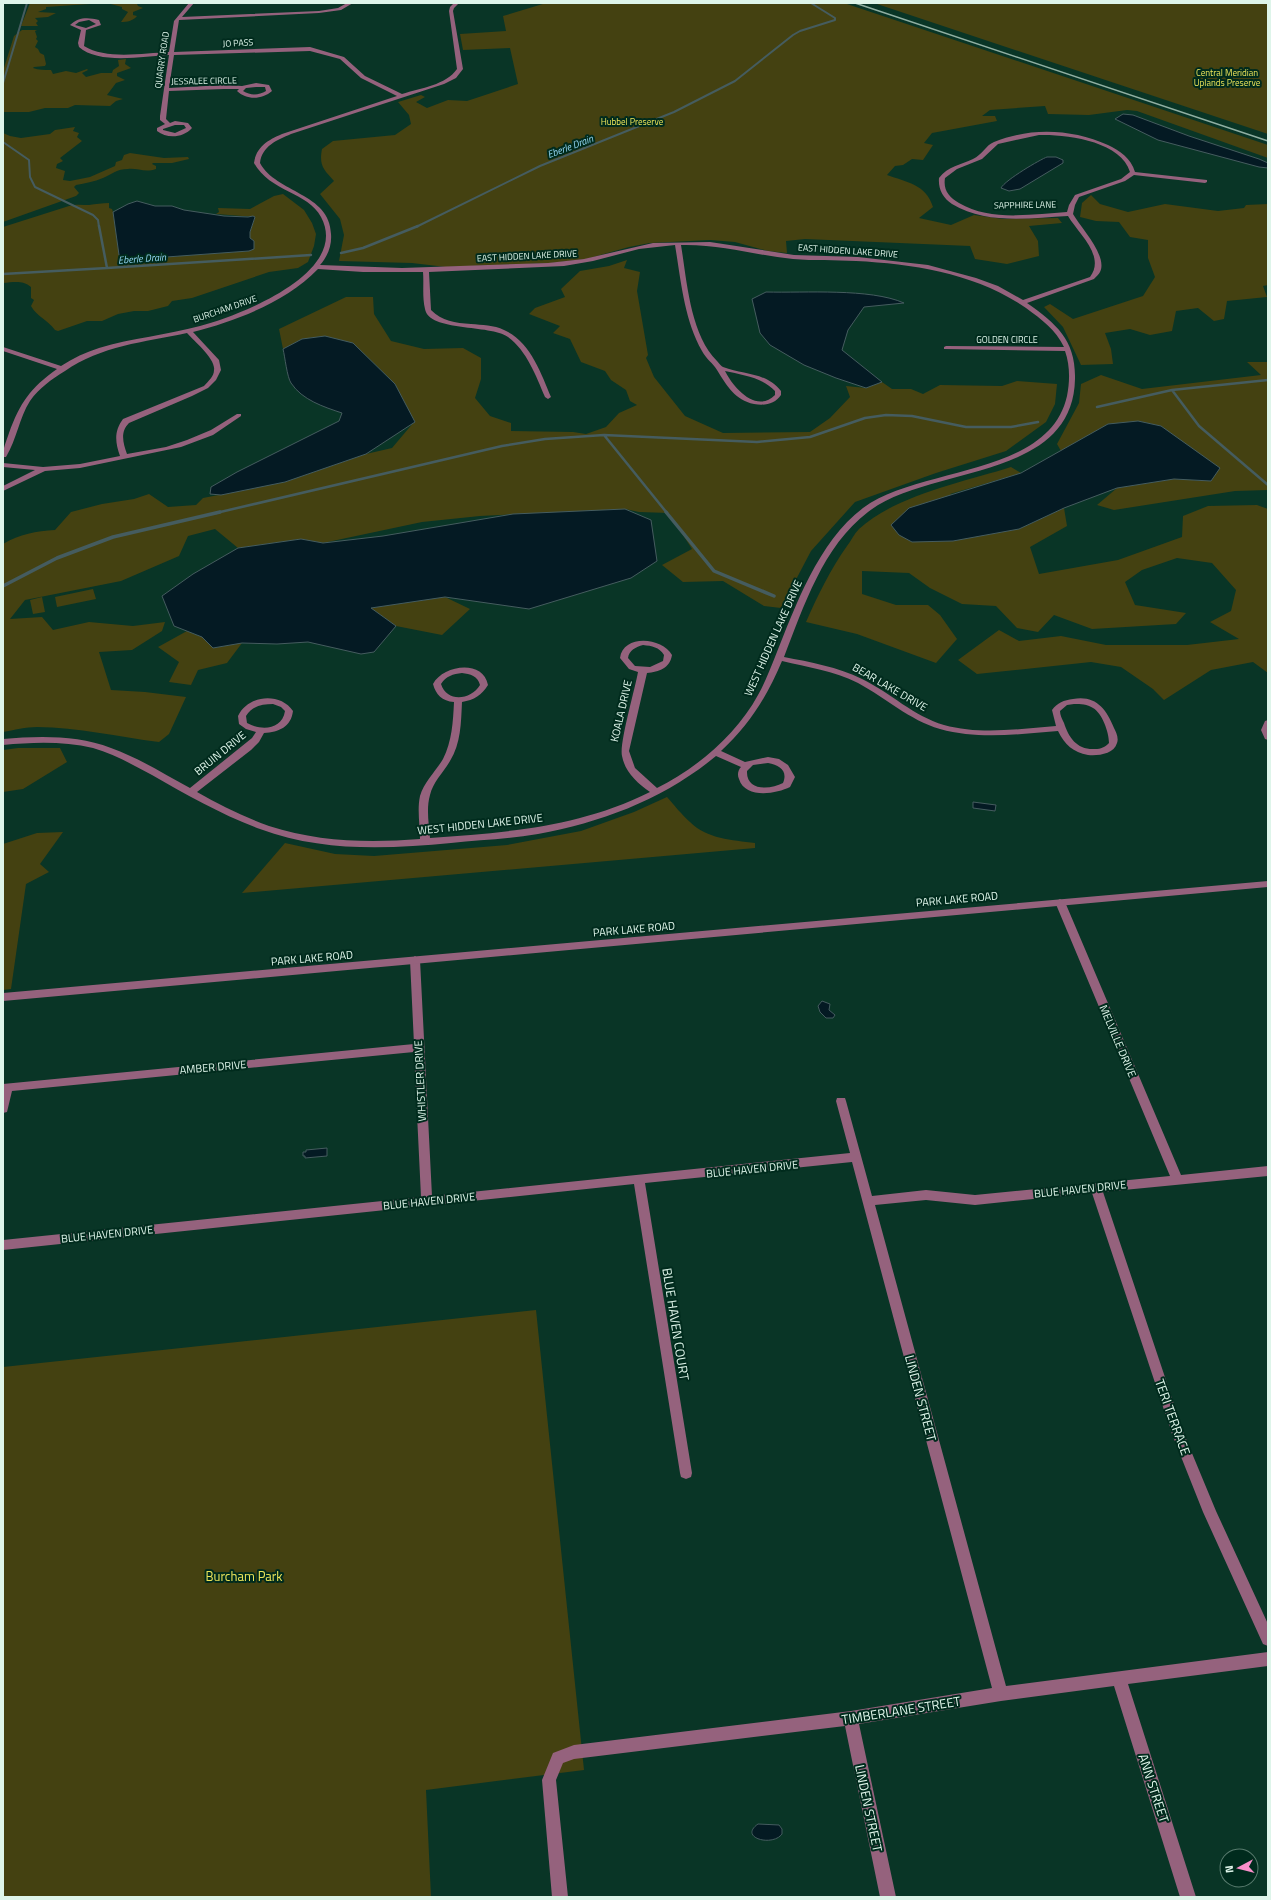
<svg xmlns="http://www.w3.org/2000/svg" width="1271" height="1900" font-family="'Titillium Web',sans-serif">
<style>
.green{fill:#444111}
.water{fill:#041a23;stroke:#455c5f}
.lines{fill:none;stroke-linecap:round;stroke-linejoin:round}
.stream-far2{stroke:#455c5f;stroke-width:2}
.stream-far1{stroke:#455c5f;stroke-width:2.5}
.stream{stroke:#455c5f;stroke-width:3.5}
.minor{fill:#95627d;fill-rule:evenodd}
.tertiary{fill:#95627d;fill-rule:evenodd}
.rail{stroke:#90afa2;stroke-width:1.5}
.labels{text-anchor:middle;stroke-width:4;stroke-linejoin:round;paint-order:stroke}
.far-street-label{font-size:9px;fill:#def5ea;stroke:#002b1d}
.far-park-label{font-size:9px;fill:#ede65a;stroke:#002b1d}
.far-water-label{font-size:10px;font-style:italic;fill:#95d9f6;stroke:#002b1d}
.street-label{font-size:11px;fill:#def5ea;stroke:#002b1d}
.near-street-label{font-size:13px;fill:#def5ea;stroke:#002b1d}
.near-park-label{font-size:13px;fill:#ede65a;stroke:#002b1d}
</style>
<rect width="100%" height="100%" fill="#093526"/>
<!-- green -->
<path class="green" d="M 30,3 L 104,3 L 46,7 L 46,9 L 38,12 L 56,13 L 48,17 L 35,18 L 38,21 L 36,23 L 38,26 L 21,26 Z
M 107,3 L 139,3 L 137,4 L 138,6 L 143,8 L 133,12 L 133,15 L 137,16 C 133,21 127,22 121,22 L 128,12 L 122,9 L 122,7 Z
M 546,3 L 844,3 L 1268,145 L 1268,158 L 1137,111 L 1127,110 L 1089,115 L 1048,114 L 1045,106 L 990,110 L 982,116 L 995,116 L 997,121 L 932,133 L 924,143 L 933,145 L 923,160 L 912,159 L 903,165 L 895,166 L 887,175 C 906,182 926,184 933,207 L 919,218 L 951,225 L 974,215 L 1003,219 L 1058,218 L 1062,223 L 1029,226 L 1038,241 L 1039,256 L 1007,264 L 975,259 L 970,246 L 805,239 L 786,241 L 787,253 L 768,251 L 735,242 L 710,240 L 650,243 L 629,247 L 586,259 L 551,263 L 446,267 L 412,263 L 339,261 L 344,235 L 340,219 L 320,194 L 334,181 C 323,169 319,165 322,149 L 333,141 L 395,135 L 411,124 L 409,115 L 398,102 L 421,95 L 425,97 L 416,102 L 427,108 L 448,100 L 467,101 L 518,84 L 510,48 L 463,50 L 460,34 L 506,31 L 503,16 Z
M 874,3 L 1268,3 L 1268,134 Z
M 22,30 L 37,30 L 35,31 L 37,37 L 36,39 L 38,41 L 35,47 L 38,49 L 40,53 L 44,55 L 46,64 L 45,66 L 34,67 L 33,68 C 39,70 44,70 51,70 L 53,74 L 66,71 L 76,73 L 87,69 L 88,70 L 82,73 L 86,77 L 101,73 L 112,73 L 113,70 L 119,66 L 118,60 L 126,59 L 125,64 L 131,68 L 117,73 L 117,76 L 125,80 L 116,83 L 107,95 L 123,99 L 116,101 L 110,106 L 75,105 L 68,108 L 45,108 L 29,112 L 3,112 L 3,71 L 14,36 Z
M 75,127 L 73,131 L 79,133 L 77,137 L 82,141 L 60,158 L 63,161 L 57,164 L 56,168 L 65,171 L 63,180 L 70,181 L 90,177 L 115,166 L 116,162 L 122,160 L 124,155 L 130,153 L 164,158 L 188,157 L 189,159 L 172,163 L 153,163 L 152,164 L 156,166 L 156,169 C 145,173 138,168 128,169 C 117,169 112,174 103,178 C 94,182 85,183 76,185 L 74,187 L 79,193 L 76,196 L 3,222 L 3,133 L 10,136 L 21,138 L 50,134 L 55,130 Z
M 283,194 L 304,210 L 312,223 L 316,234 L 314,246 L 308,262 L 298,268 L 269,272 L 192,298 L 172,301 L 168,306 L 148,311 L 134,311 L 118,314 L 102,321 L 87,321 L 58,331 L 55,330 C 47,319 37,317 31,306 L 34,300 L 31,298 L 31,287 C 23,280 14,282 3,283 L 3,227 L 69,206 C 76,204 82,205 89,205 C 96,204 102,203 109,203 L 109,208 L 112,209 L 113,212 L 119,254 L 125,260 L 249,251 L 250,232 L 255,217 L 216,214 L 219,212 L 218,208 L 250,209 L 274,196 Z
M 1091,195 L 1100,204 L 1128,212 L 1165,204 L 1218,211 L 1244,208 L 1246,205 L 1268,204 L 1268,285 L 1263,286 L 1267,297 L 1227,301 L 1224,319 L 1214,321 L 1198,308 L 1176,311 L 1172,331 L 1150,335 L 1130,329 L 1105,333 L 1111,349 L 1113,364 L 1081,365 L 1063,327 L 1044,307 L 1050,304 L 1073,319 L 1143,296 L 1155,277 L 1148,258 L 1148,240 L 1130,237 L 1119,222 L 1096,221 L 1080,217 L 1082,203 Z
M 627,260 L 624,268 L 640,272 L 637,291 L 648,355 L 646,358 L 654,377 L 685,416 L 723,433 L 810,432 L 830,418 L 850,397 L 846,386 L 866,388 L 882,382 L 892,389 L 911,389 L 923,394 L 940,385 L 1002,386 L 1017,381 L 1057,384 L 1055,404 L 1046,422 L 1006,451 L 936,473 L 855,502 L 811,551 L 781,608 L 764,606 L 723,581 L 683,582 L 662,565 L 692,549 L 669,513 L 639,512 L 625,509 L 480,516 L 422,522 L 323,543 L 301,539 L 238,548 L 215,529 L 188,536 L 179,556 L 121,581 L 25,600 L 10,619 L 42,617 L 53,630 L 89,622 L 133,626 L 165,622 L 162,631 L 132,650 L 99,652 L 111,690 L 145,692 L 186,697 L 169,734 L 159,742 C 118,737 78,727 37,727 C 26,727 14,730 3,732 L 3,544 C 20,534 36,531 55,530 L 71,512 L 102,504 L 134,499 L 149,494 L 168,507 L 196,505 L 203,498 L 285,482 L 366,454 L 392,448 L 414,422 L 395,384 L 353,343 L 324,336 L 302,339 L 283,349 L 279,329 L 346,297 L 373,297 L 374,314 L 391,341 L 424,349 L 463,348 L 481,358 L 481,379 L 475,398 L 490,416 L 511,423 L 511,431 L 573,432 L 586,434 L 606,427 L 619,413 L 637,405 L 630,401 L 626,390 L 611,380 L 605,371 L 581,362 L 570,339 L 553,333 L 560,326 L 529,314 L 535,308 L 565,297 L 561,289 L 580,271 L 609,266 Z
M 1247,362 L 1268,362 L 1268,490 L 1235,491 L 1114,510 L 1097,505 L 1117,488 L 1174,479 L 1211,481 L 1161,426 L 1138,421 L 1108,424 L 1061,451 L 1057,444 L 1079,403 L 1081,384 L 1101,375 L 1142,389 L 1261,375 Z
M 1011,467 L 1021,473 L 950,494 L 1019,529 L 1064,508 L 1067,526 L 1030,547 L 1039,574 L 1118,560 L 1182,537 L 1183,516 L 1208,506 L 1257,505 L 1268,509 L 1268,673 L 1253,662 L 1211,670 L 1164,700 L 1153,689 L 1121,667 L 1091,662 L 977,674 L 958,660 L 999,630 L 1019,641 L 1061,636 L 1106,645 L 1187,645 L 1239,639 L 1210,622 L 1231,611 L 1236,590 L 1212,563 L 1177,558 L 1142,570 L 1125,582 L 1135,605 L 1186,613 L 1176,624 L 1092,629 L 1054,615 L 1038,632 L 1017,628 L 996,606 L 962,604 L 930,588 L 909,573 L 862,571 L 862,594 L 896,605 L 928,605 L 940,615 L 957,639 L 936,663 L 857,634 L 806,622 C 818,595 830,570 847,546 C 851,541 854,534 859,529 C 896,495 964,482 1011,467 Z
M 93,589 L 96,599 L 57,607 L 55,597 Z
M 42,597 L 45,612 L 33,614 L 30,600 Z
M 445,597 L 470,609 L 442,635 L 396,626 L 370,608 Z
M 187,631 L 202,637 L 213,648 L 242,643 L 227,663 L 198,670 L 191,685 L 169,682 L 179,662 L 158,647 Z
M 18,748 L 60,748 L 67,762 L 23,789 L 3,792 L 3,750 Z
M 667,797 C 674,805 682,815 690,822 C 707,839 732,840 755,843 L 755,848 L 242,893 L 285,843 L 335,854 L 374,856 L 507,845 L 581,831 L 634,812 Z
M 63,832 L 40,864 L 49,872 L 26,884 L 11,989 L 3,990 L 3,844 L 37,833 Z
M 536,1310 L 584,1770 L 426,1790 L 431,1897 L 3,1897 L 3,1367 Z"/>
<!-- water -->
<path class="water" d="M 1123,114 L 1133,115 L 1189,136 L 1259,159 L 1268,163 L 1268,168 L 1259,167 L 1158,140 L 1115,119 Z
M 1047,157 L 1056,157 L 1063,160 L 1063,163 L 1020,189 L 1009,191 L 1001,188 C 1005,180 1041,159 1047,157 Z
M 137,201 L 155,206 L 172,206 L 184,210 L 224,216 L 248,217 L 253,216 L 255,217 L 250,232 L 250,238 L 254,241 L 254,249 L 249,251 L 125,260 L 119,255 L 113,212 L 128,204 Z
M 766,292 C 805,293 870,288 904,303 L 864,307 L 848,330 L 842,350 L 882,382 L 866,388 L 836,378 L 804,365 L 770,345 L 760,333 L 752,299 Z
M 325,336 L 353,343 L 395,384 L 415,422 L 366,454 L 285,482 L 221,495 L 210,494 L 211,487 L 237,472 L 339,421 L 342,413 C 324,407 302,400 291,383 C 287,377 285,357 283,349 L 302,339 Z
M 1138,421 L 1161,426 L 1220,468 L 1211,481 L 1174,479 L 1117,488 L 1064,508 L 1019,529 L 953,541 L 912,542 L 899,535 L 891,525 L 909,508 L 1021,473 L 1108,424 Z
M 625,509 L 651,520 L 657,561 L 631,578 L 529,609 L 445,597 L 371,608 L 396,626 L 374,652 L 361,654 L 308,642 L 277,644 L 242,643 L 213,648 L 202,637 L 174,626 L 162,596 L 193,574 L 238,548 L 301,539 L 323,543 L 383,536 L 513,514 Z
M 973,802 L 996,805 L 995,811 L 973,808 Z
M 822,1001 L 830,1004 L 829,1010 L 835,1015 L 833,1018 L 826,1018 L 820,1012 L 818,1006 Z
M 327,1148 L 327,1156 L 305,1158 L 305,1156 L 303,1156 L 303,1152 L 306,1152 L 306,1150 Z
M 758,1824 L 779,1825 L 782,1829 L 782,1834 C 773,1847 738,1838 758,1824 Z"/>
<g class="lines">
<!-- stream-far2 -->
<path class="stream-far2" d="M 3,83 L 27,3
M 3,142 L 29,160 L 30,177 L 35,187 L 93,215 L 98,220 L 99,227
M 416,227 L 540,166 L 674,112 L 735,81 L 793,35 L 800,31 L 835,20 L 835,18 L 811,3"/>
<!-- stream-far1 -->
<path class="stream-far1" d="M 99,226 L 107,268 L 311,255
M 341,253 L 363,248 L 418,226
M 3,274 L 107,268
M 1172,390 L 1199,426 L 1268,485
M 1097,407 L 1172,390 L 1268,380
M 604,435 L 667,513
M 216,513 L 502,446 L 545,439 L 604,435 L 757,442 L 810,437 L 865,418 L 886,415 L 912,416 L 966,427 L 1011,427 L 1038,422"/>
<!-- stream -->
<path class="stream" d="M 666,512 L 714,571 L 774,596
M 3,586 L 57,558 L 113,537 L 220,512"/>
<!-- minor -->
<path class="minor" d="M 189,3 L 194,3 L 182,17 L 319,11 L 338,8 L 347,3 L 353,3 L 341,10 L 319,13 L 179,20 L 174,52 L 310,47 L 344,57 L 365,76 L 402,94 C 421,88 446,85 457,69 L 449,11 L 450,7 L 454,3 L 459,3 L 454,8 L 453,11 L 463,69 L 456,78 L 444,84 L 291,134 C 277,140 262,146 260,163 C 276,193 330,193 331,234 C 332,245 328,256 320,265 L 402,268 L 548,263 L 584,259 L 653,243 L 710,242 L 794,255 L 858,257 L 928,265 L 976,278 L 998,286 L 1023,300 L 1090,277 C 1106,256 1078,233 1068,216 C 1029,218 987,225 952,204 C 943,198 938,189 939,178 C 948,166 961,165 973,159 C 982,155 986,145 994,142 C 1031,127 1072,129 1108,145 C 1120,151 1131,158 1135,172 L 1207,180 L 1207,182 L 1205,183 L 1134,175 L 1125,181 L 1079,197 L 1075,205 L 1073,214 C 1081,228 1108,256 1100,272 C 1099,274 1096,277 1094,279 L 1027,303 C 1057,324 1076,341 1075,379 C 1073,482 928,465 868,512 C 823,546 804,606 784,657 C 810,662 838,667 862,679 C 891,693 913,716 944,725 C 980,735 1019,729 1056,726 L 1052,710 C 1057,703 1064,700 1073,699 C 1095,695 1106,708 1114,728 C 1116,732 1119,738 1117,743 C 1114,754 1098,756 1088,755 C 1073,752 1065,745 1058,731 C 1019,734 979,740 940,729 C 909,720 886,698 858,683 C 834,671 807,667 782,661 C 767,697 749,725 721,751 L 745,762 L 768,757 L 779,759 L 788,765 L 795,777 L 790,787 C 776,794 745,799 739,779 C 737,775 738,770 741,767 L 716,756 C 664,799 603,822 538,834 C 509,839 480,840 451,843 C 387,849 322,852 260,829 C 222,815 187,795 152,775 C 133,765 114,754 93,748 C 64,741 33,742 3,745 L 3,739 C 39,736 77,735 111,748 C 139,758 164,774 190,788 L 252,738 L 256,732 L 246,729 L 239,724 L 238,716 C 248,695 280,692 293,711 C 291,727 279,732 264,733 L 259,742 L 251,750 L 197,792 C 220,805 244,817 269,826 C 318,842 369,843 420,839 C 420,825 417,810 420,796 C 424,782 436,771 443,759 C 452,741 453,722 454,702 C 442,701 436,695 433,684 C 443,665 483,659 488,685 C 482,695 474,700 462,702 C 461,723 461,743 450,761 C 443,773 433,782 430,795 C 426,809 429,824 430,838 C 508,832 577,828 650,792 C 637,783 625,772 622,756 C 619,744 635,689 638,672 L 629,669 L 620,658 C 623,634 662,637 672,655 C 670,668 659,672 647,673 L 629,751 L 635,768 L 657,788 C 696,769 737,734 758,695 C 765,683 770,669 775,657 C 795,607 818,542 863,508 C 919,466 1049,477 1067,396 C 1070,381 1070,365 1065,351 L 944,349 L 944,347 L 946,346 L 1064,347 C 1056,330 1041,319 1026,308 C 977,274 915,264 856,261 C 835,260 814,261 793,259 C 754,255 720,244 681,245 C 687,281 690,334 717,361 C 719,363 721,366 723,367 C 744,375 766,372 781,391 L 781,395 C 775,404 765,406 754,404 C 735,400 727,386 717,370 C 713,363 706,359 702,351 C 684,319 681,281 675,245 L 639,249 L 593,261 L 564,266 L 429,272 L 431,310 C 442,321 455,323 471,324 C 482,325 494,325 504,330 C 530,341 541,373 551,397 L 548,399 L 545,397 C 536,376 527,351 508,337 C 490,324 429,332 425,309 C 422,297 424,284 423,272 L 363,272 L 318,269 C 286,302 236,321 193,332 L 219,360 L 221,370 L 216,380 L 208,388 L 192,396 L 129,423 C 120,432 123,443 127,454 L 166,447 L 187,440 L 211,430 L 237,414 L 241,414 L 241,416 L 213,435 L 181,447 L 80,468 L 45,471 L 3,491 L 3,486 L 35,470 L 3,467 L 3,463 L 43,467 L 80,464 L 120,456 C 115,442 114,431 123,419 L 204,386 C 208,381 214,377 214,370 C 216,359 194,341 187,333 C 144,342 101,346 65,371 C 52,379 39,388 30,401 C 19,418 17,439 6,457 L 3,457 C 3,448 6,442 9,433 C 20,403 30,388 57,369 L 3,351 L 3,347 L 61,366 C 73,358 86,352 99,348 C 132,338 167,335 200,326 C 238,316 351,273 321,217 C 308,192 270,192 254,163 C 256,147 268,140 282,134 L 397,96 L 361,78 L 340,59 L 310,51 L 174,55 L 169,88 L 224,85 L 242,86 L 256,83 L 269,85 L 272,91 C 262,100 246,100 237,91 L 239,89 L 224,89 L 169,91 L 166,119 L 170,123 L 175,121 L 188,123 L 192,128 C 183,138 167,139 157,131 L 157,128 L 165,124 L 160,120 L 160,116 L 169,55 C 144,56 99,65 79,47 L 78,43 L 81,30 L 70,25 C 78,17 88,17 99,20 L 101,25 L 86,30 L 84,46 C 106,60 144,53 169,52 L 174,21 ZM 89,20 L 96,24 L 86,28 L 75,25 L 79,22 ZM 256,87 L 265,87 L 266,91 C 259,95 251,96 243,91 L 246,88 ZM 175,125 L 184,125 L 186,128 L 175,133 L 163,130 L 163,129 ZM 1039,135 C 1066,134 1121,141 1130,172 L 1121,179 L 1075,195 L 1069,205 L 1067,212 C 1032,214 991,222 959,203 C 949,197 943,190 945,178 L 957,169 L 982,159 L 998,144 ZM 725,371 C 742,375 762,377 775,391 L 775,395 C 756,414 733,387 725,371 ZM 643,645 C 652,646 659,647 664,655 L 663,661 L 650,667 L 635,666 L 628,658 C 629,650 636,647 643,645 ZM 462,673 C 470,674 478,676 480,685 C 471,700 447,703 441,684 C 446,676 453,674 462,673 ZM 273,704 L 281,707 L 285,711 C 282,730 261,731 247,723 L 246,716 C 252,706 262,704 273,704 ZM 1074,704 C 1081,704 1087,704 1093,708 C 1102,713 1109,732 1109,743 C 1105,747 1101,749 1095,749 C 1077,750 1069,738 1064,723 C 1062,719 1060,715 1060,711 L 1067,705 ZM 768,763 C 780,765 788,771 783,783 C 770,790 746,791 747,771 L 753,765 Z
M 1268,720 L 1268,740 L 1265,739 L 1261,730 L 1265,721 Z
M 1060,899 L 1065,902 L 1181,1175 L 1268,1166 L 1268,1176 L 1103,1192 L 1184,1434 L 1216,1511 L 1268,1624 L 1268,1646 L 1263,1644 L 1203,1512 L 1172,1434 L 1092,1193 L 975,1205 L 926,1200 L 875,1205 L 1006,1686 L 1268,1652 L 1268,1666 L 1128,1684 L 1196,1897 L 1180,1897 L 1114,1686 L 1001,1701 L 859,1724 L 896,1897 L 880,1897 L 845,1726 L 574,1759 L 563,1763 L 556,1780 L 568,1897 L 552,1897 L 542,1780 L 553,1753 L 574,1745 L 851,1711 L 992,1688 L 852,1162 L 645,1183 L 692,1473 L 691,1477 L 686,1479 L 681,1477 L 680,1473 L 634,1184 L 3,1250 L 3,1240 L 421,1197 L 414,1052 L 12,1091 L 7,1112 L 3,1113 L 3,1084 L 414,1044 L 410,960 L 415,956 L 420,960 L 432,1196 L 850,1153 L 836,1101 L 837,1098 L 845,1098 L 846,1101 L 872,1196 L 926,1190 L 975,1195 L 1170,1176 L 1055,902 Z"/>
<!-- tertiary -->
<path class="tertiary" d="M 1268,881 L 1268,887 L 3,1001 L 3,993 Z"/>
<!-- rail -->
<path class="rail" d="M 855,3 L 1268,141"/>
</g>
<g class="labels">
<!-- far-street labels -->
<g class="far-street-label">
<text transform="translate(238 43) rotate(-3)" y="3">JO PASS</text>
<text transform="translate(162 60) rotate(-82)" y="3">QUARRY ROAD</text>
<text transform="translate(204 81) rotate(-1)" y="3">JESSALEE CIRCLE</text>
<text transform="translate(1025 205) rotate(-1)" y="3">SAPPHIRE LANE</text>
<text transform="translate(848 251) rotate(4)" y="3">EAST HIDDEN LAKE DRIVE</text>
<text transform="translate(527 256) rotate(-3)" y="3">EAST HIDDEN LAKE DRIVE</text>
<text transform="translate(225 309) rotate(-19)" y="3">BURCHAM DRIVE</text>
<text x="1007" y="343">GOLDEN CIRCLE</text>
</g>
<!-- far-park labels -->
<g class="far-park-label">
<text x="1227" y="76">Central Meridian<tspan x="1227" dy="10">Uplands Preserve</tspan></text>
<text x="632" y="125">Hubbel Preserve</text>
</g>
<!-- far-water labels -->
<g class="far-water-label">
<text transform="translate(570 146) rotate(-21)" y="4">Eberle Drain</text>
<text transform="translate(142 258) rotate(-4)" y="4">Eberle Drain</text>
</g>
<!-- street labels -->
<g class="street-label">
<text transform="translate(773 638) rotate(-66)" y="4">WEST HIDDEN LAKE DRIVE</text>
<text transform="translate(890 687) rotate(30)" y="4">BEAR LAKE DRIVE</text>
<text transform="translate(621 711) rotate(-77)" y="4">KOALA DRIVE</text>
<text transform="translate(220 753) rotate(-39)" y="4">BRUIN DRIVE</text>
<text transform="translate(480 824) rotate(-6)" y="4">WEST HIDDEN LAKE DRIVE</text>
<text transform="translate(957 899) rotate(-5)" y="4">PARK LAKE ROAD</text>
<text transform="translate(634 929) rotate(-5)" y="4">PARK LAKE ROAD</text>
<text transform="translate(312 958) rotate(-5)" y="4">PARK LAKE ROAD</text>
<text transform="translate(1118 1041) rotate(67)" y="4">MELVILLE DRIVE</text>
<text transform="translate(213 1067) rotate(-5)" y="4">AMBER DRIVE</text>
<text transform="translate(420 1081) rotate(-93)" y="4">WHISTLER DRIVE</text>
<text transform="translate(752 1169) rotate(-6)" y="4">BLUE HAVEN DRIVE</text>
<text transform="translate(1080 1189) rotate(-6)" y="4">BLUE HAVEN DRIVE</text>
<text transform="translate(429 1201) rotate(-6)" y="4">BLUE HAVEN DRIVE</text>
<text transform="translate(107 1234) rotate(-6)" y="4">BLUE HAVEN DRIVE</text>
</g>
<!-- near-street labels -->
<g class="near-street-label">
<text transform="translate(676 1324) rotate(81)" y="5">BLUE HAVEN COURT</text>
<text transform="translate(921 1398) rotate(75)" y="5">LINDEN STREET</text>
<text transform="translate(1173 1417) rotate(70)" y="5">TERI TERRACE</text>
<text transform="translate(901 1710) rotate(-9)" y="5">TIMBERLANE STREET</text>
<text transform="translate(1154 1788) rotate(72)" y="5">ANN STREET</text>
<text transform="translate(869 1808) rotate(78)" y="5">LINDEN STREET</text>
</g>
<!-- near-park labels -->
<g class="near-park-label">
<text x="244" y="1581">Burcham Park</text>
</g>
</g>
<!-- border -->
<rect width="1271" height="1900" fill="none" stroke="#def5ea" stroke-width="8"/>
<!-- north arrow -->
<g transform="translate(1239 1868) rotate(263)"><circle r="19" fill="#002b1d" stroke="#597c6f"/>
<path d="M0-3L7 15L0 10L-7 15Z" fill="#f98fca"/>
<text y="-6" font-size="11" font-weight="bold" text-anchor="middle" fill="#def5ea">N</text>
</g>
</svg>
